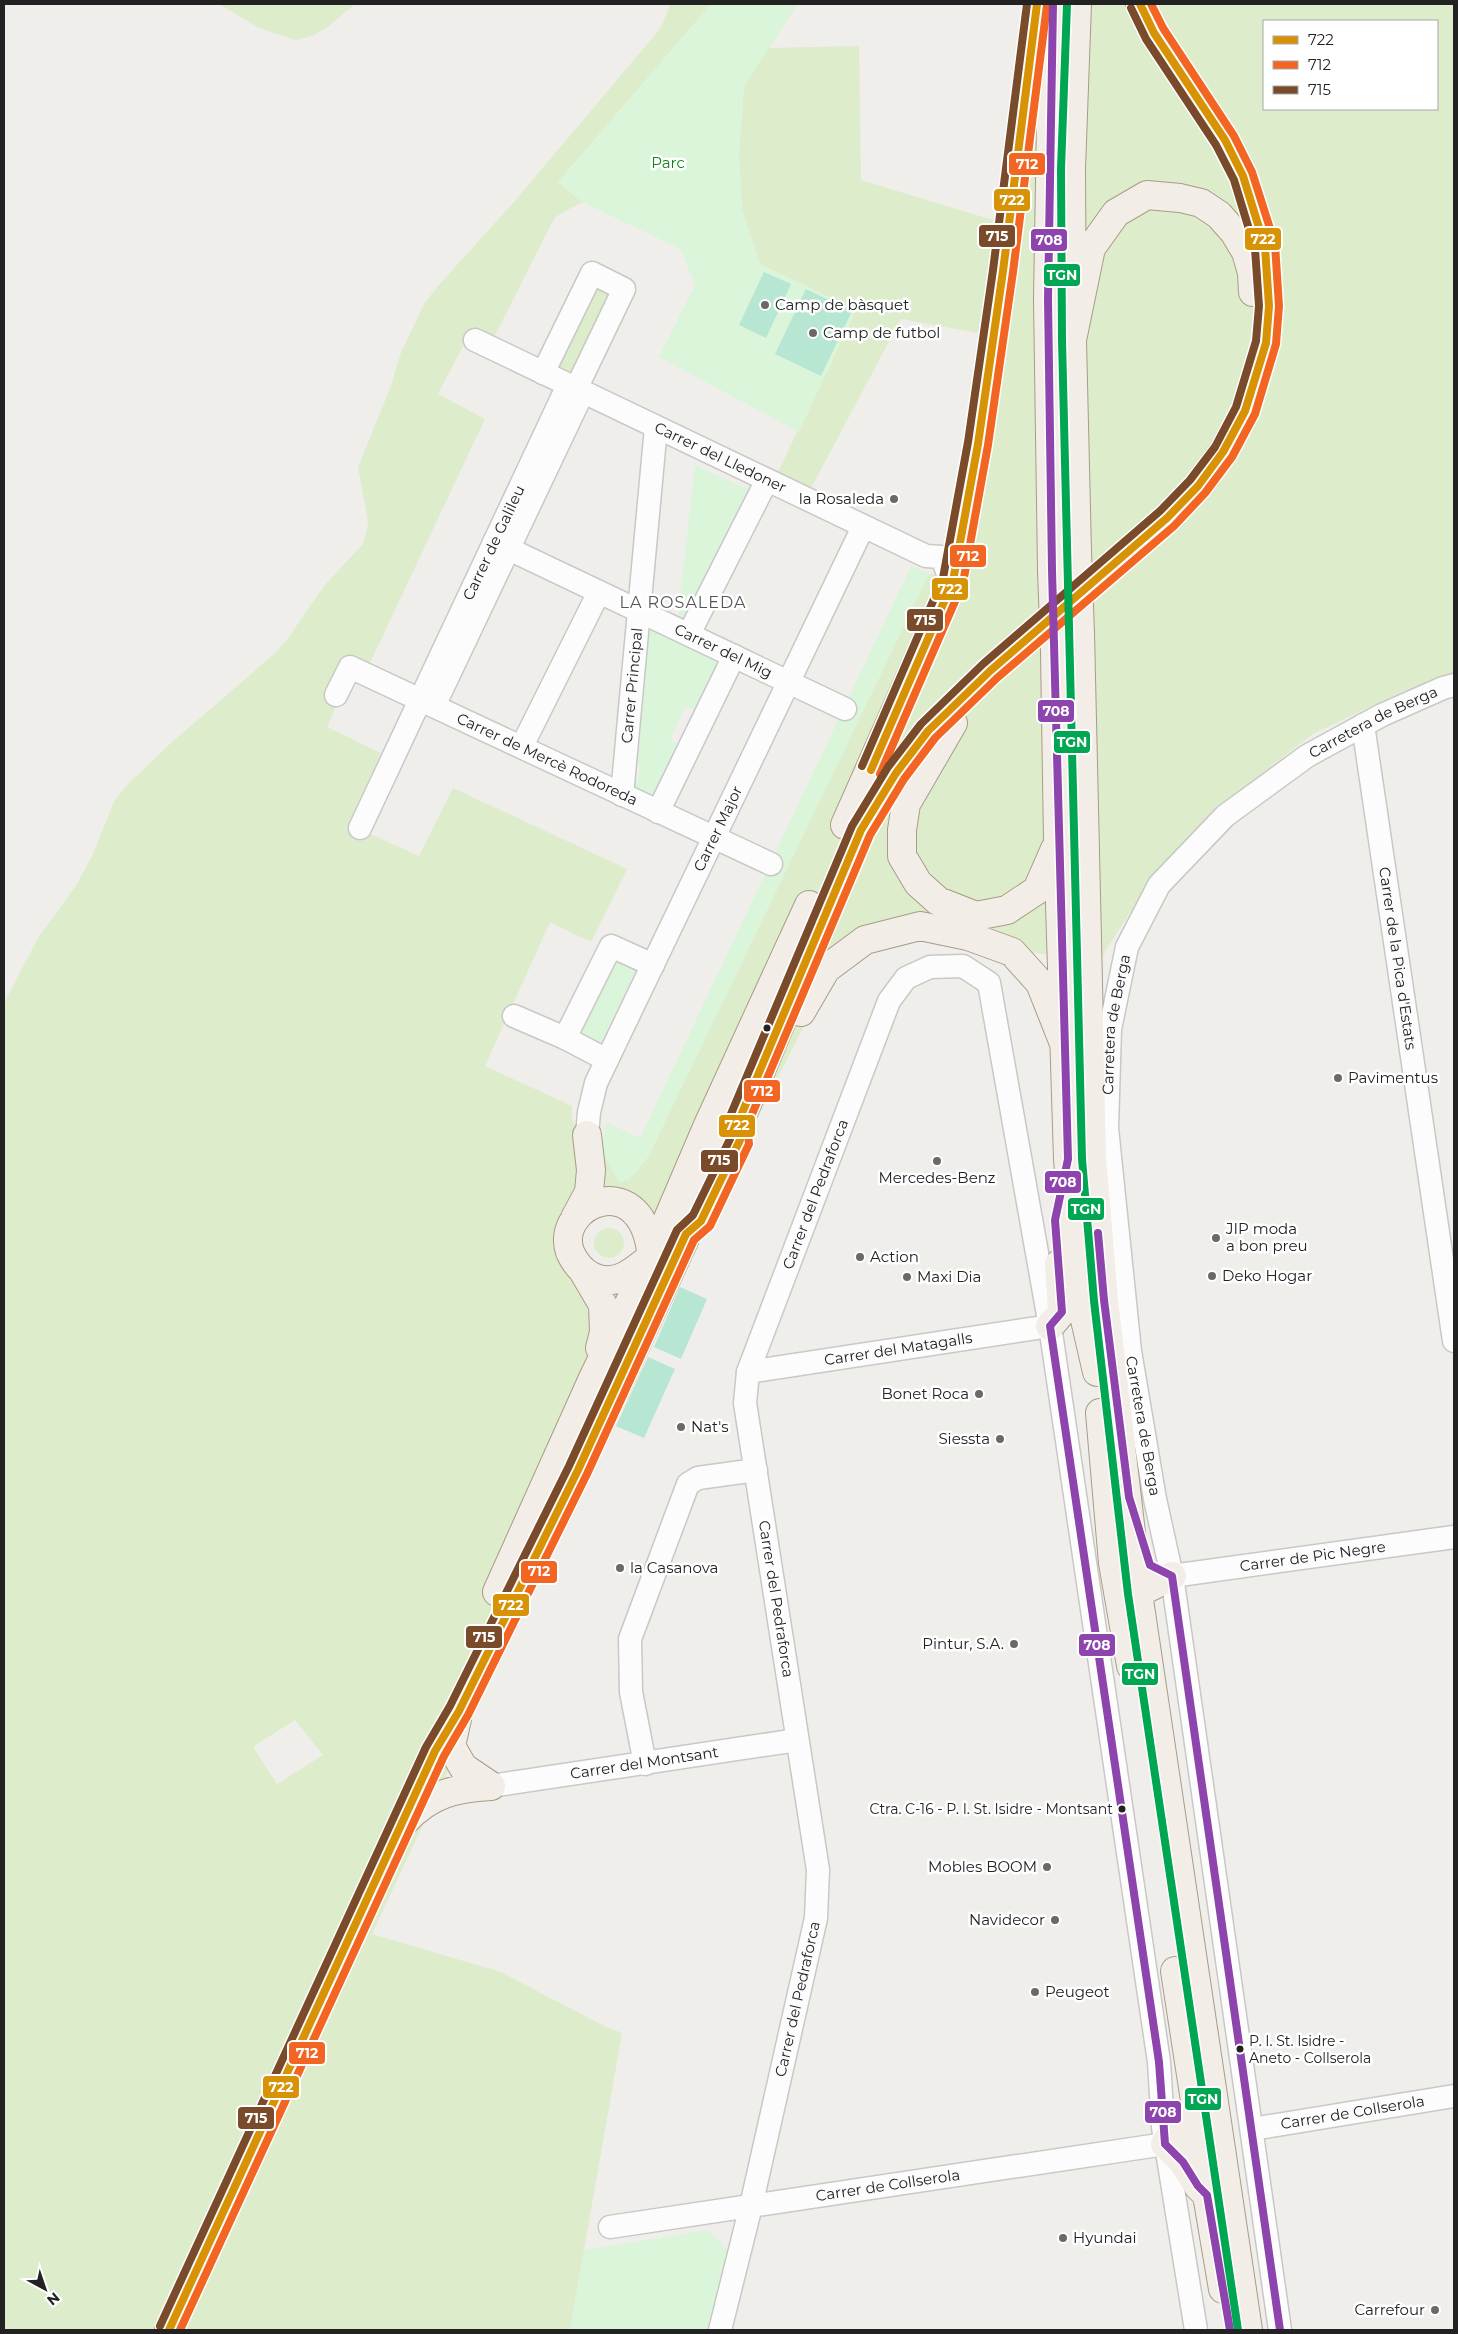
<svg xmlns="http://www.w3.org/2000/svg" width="1458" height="2334" font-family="Montserrat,sans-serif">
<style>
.grass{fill:#ddeccb;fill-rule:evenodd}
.park{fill:#daf5da}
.pitch{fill:#b7e6d2}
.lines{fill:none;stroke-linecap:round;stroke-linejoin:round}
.minor-casing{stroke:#c9c8c7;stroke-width:25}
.major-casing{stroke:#a79c86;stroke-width:30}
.minor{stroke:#fdfcfc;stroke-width:22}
.major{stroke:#f3ede7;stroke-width:28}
.major-bridge-casing{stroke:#a79c86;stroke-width:30;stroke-linecap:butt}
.major-bridge{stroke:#f3ede7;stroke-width:28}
.bus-1-casing{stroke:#fff;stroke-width:11}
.bus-2-casing{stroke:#fff;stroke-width:11}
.bus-3-casing{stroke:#fff;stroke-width:11}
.bus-4-casing{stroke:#fff;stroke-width:11}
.bus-5-casing{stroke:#fff;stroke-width:11}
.bus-1{stroke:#d79205;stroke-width:8}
.bus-2{stroke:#f26522;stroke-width:8}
.bus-3{stroke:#7a4b2a;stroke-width:8}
.bus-4{stroke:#8e44ad;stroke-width:8}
.bus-5{stroke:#00a651;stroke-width:8}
.poi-dot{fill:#6a6968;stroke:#fff;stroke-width:2}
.bus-dot{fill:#222;stroke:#fff;stroke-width:2}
.labels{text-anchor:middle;stroke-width:5;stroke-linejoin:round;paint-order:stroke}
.bus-label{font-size:14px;fill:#222;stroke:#fff;text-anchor:end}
.park-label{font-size:15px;fill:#0c8416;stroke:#fff}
.poi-label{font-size:15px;fill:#222;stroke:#fff;text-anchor:start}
.street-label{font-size:15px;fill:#222;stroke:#fff}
.neighbourhood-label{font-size:16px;letter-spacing:1px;fill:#555;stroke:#fff}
.line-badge{stroke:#fff;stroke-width:2}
.badge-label{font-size:14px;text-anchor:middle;font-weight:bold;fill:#fff}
</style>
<rect width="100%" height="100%" fill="#f0eeeb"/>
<!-- grass -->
<path class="grass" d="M 219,4 L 355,4 L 328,27 L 312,36 L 295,40 L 259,28 Z
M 660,4 L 711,4 L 558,182 L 582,202 L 555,217 L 493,339 L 472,329 L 438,394 L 485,419 L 369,665 L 347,655 L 328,697 L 338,702 L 327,727 L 381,753 L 348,824 L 419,856 L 453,788 L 627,869 L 591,942 L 550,922 L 485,1066 L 572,1106 L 572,1119 L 577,1129 L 602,1141 L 601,1149 L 628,1180 L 648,1157 L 929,574 L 945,575 L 984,334 L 901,319 L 809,492 L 776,476 L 856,310 L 760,264 L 742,210 L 739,156 L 744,86 L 767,48 L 859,46 L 861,180 L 996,221 L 1027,4 L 1454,4 L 1454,674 L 1399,693 L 1313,734 L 1231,797 L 1193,831 L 1158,869 L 1101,958 L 1067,957 L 1026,952 L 988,929 L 930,917 L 897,919 L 842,940 L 816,1002 L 690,1252 L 372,1934 L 501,1972 L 606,2027 L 622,2033 L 570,2330 L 4,2330 L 4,1003 L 38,938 L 77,884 L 92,856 L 114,802 L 125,787 L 172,742 L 273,655 L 286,641 L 324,586 L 363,544 L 368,526 L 367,516 L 358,467 L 391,386 L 400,355 L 424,304 L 438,286 L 513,203 L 660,29 L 670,6 ZM 1264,21 L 1437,21 L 1437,109 L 1264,109 ZM 619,1214 L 638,1238 L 638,1249 L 633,1259 L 605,1271 L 595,1267 L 581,1251 L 583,1230 L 598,1215 ZM 295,1720 L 323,1755 L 277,1784 L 253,1747 Z
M 593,285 L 614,292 L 577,375 L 557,369 Z
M594 1243a15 15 0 1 1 30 0a15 15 0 1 1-30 0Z"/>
<!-- park -->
<path class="park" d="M 711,4 L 798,4 L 744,86 L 739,156 L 742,210 L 760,264 L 856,310 L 799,432 L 659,357 L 695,285 L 681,249 L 582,202 L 558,182 Z
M 695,465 L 752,491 L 690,623 L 678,616 Z
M 911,566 L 929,574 L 648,1157 L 633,1176 L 619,1183 L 601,1149 L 606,1122 L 640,1138 Z
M 648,626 L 721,663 L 699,712 L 685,706 L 670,740 L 684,746 L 658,800 L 630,787 L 631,780 L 639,780 L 640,764 L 633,764 Z
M 615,955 L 638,966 L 598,1049 L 575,1038 Z
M 708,2230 L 728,2251 L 707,2330 L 570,2330 L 584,2250 Z"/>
<!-- pitch -->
<path class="pitch" d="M 764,272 L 791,284 L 766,338 L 739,325 Z
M 806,289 L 852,311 L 821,376 L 775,354 Z
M 680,1287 L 707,1299 L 681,1359 L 654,1347 Z
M 648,1357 L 675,1369 L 644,1438 L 616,1426 Z"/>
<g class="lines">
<!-- minor casing -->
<g class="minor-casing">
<g id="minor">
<path id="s1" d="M 475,340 L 926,556 L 942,557 L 952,586"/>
<path d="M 543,373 L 592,273 L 624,289 L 576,389"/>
<path id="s2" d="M 494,542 L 845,709"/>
<path d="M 689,634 L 767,480"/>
<path id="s3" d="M 336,695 L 350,667 L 771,864"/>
<path d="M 434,706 L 583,392"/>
<path id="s4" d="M 1363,725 L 1454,1341"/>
<path d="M 522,746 L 599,592"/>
<path id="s5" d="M 622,795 L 656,427"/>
<path d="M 658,812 L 734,656"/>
<path id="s6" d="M 360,828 L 568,385"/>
<path d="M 514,1016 L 565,1038"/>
<path d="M 607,1060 L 565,1038 L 611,946 L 653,965"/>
<path id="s7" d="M 587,1135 L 589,1112 L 596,1083 L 863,527"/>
<path id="s8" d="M 748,1372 L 1050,1326"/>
<path id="s9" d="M 1172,1576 L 1454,1537"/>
<path d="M 645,1764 L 631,1692 L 630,1639 L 688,1484 L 698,1478 L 756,1470"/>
<path id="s10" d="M 491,1786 L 797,1740"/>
<path id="s11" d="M 1252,2129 L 1454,2096"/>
<path id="s12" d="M 610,2227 L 1165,2144"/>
<path id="s13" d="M 720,2330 L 751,2206 L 816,1918 L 818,1870 L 745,1403 L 748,1372 L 889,1001 L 906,978 L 930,967 L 963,966 L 989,983 L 1050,1326 L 1159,2062 L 1163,2127 L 1196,2330"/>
<path id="s14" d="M 1280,2330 L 1172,1576 L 1155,1499 L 1130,1351 L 1107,1128 L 1110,1029 L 1127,947 L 1159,885 L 1225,816 L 1307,756 L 1382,715 L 1443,688 L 1454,685"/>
</g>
</g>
<!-- major casing -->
<g class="major-casing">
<path id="major" d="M 1077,4 L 1071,169 L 1072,340 L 1077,552
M 1072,340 L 1091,248 L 1116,213 L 1147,195 L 1180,198 L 1201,203 L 1219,215 L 1234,232 L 1246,252 L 1252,273 L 1253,292
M 1052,570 L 1048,299 L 1053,5
M 1080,633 L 1092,1158 L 1104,1300 L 1138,1593 L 1248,2330
M 1055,652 L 1058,841 L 1068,1159 L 1080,1298 L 1097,1372
M 953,723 L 906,804 L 902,830 L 902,856 L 918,883 L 938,901 L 976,916 L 1007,910 L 1037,890 L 1055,849
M 845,825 L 953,581 L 978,444 L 1003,271 L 1037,4
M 801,1012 L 826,969 L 865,940 L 920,926 L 968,936 L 1012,952 L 1040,983 L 1065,1046
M 575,1218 L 589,1192 L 591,1170 L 587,1135
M 650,1258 C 633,1272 616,1287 593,1277 C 582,1272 575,1263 570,1252 C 553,1204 646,1163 652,1261
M 583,1271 L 603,1305 L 604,1332 L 600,1348
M 1050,1326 L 1062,1312 L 1059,1264
M 1100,1413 L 1113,1563 L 1131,1666
M 497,1592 L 594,1376 L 652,1256 L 708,1125 L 809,905
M 1130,1605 L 1130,1603 L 1138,1593 L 1172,1576
M 457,1719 L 451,1746 L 463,1767 L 491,1786
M 405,1821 C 430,1794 455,1788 491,1786
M 1175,1971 L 1202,2146 L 1207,2195 L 1223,2289
M 1180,2121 L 1165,2144 L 1183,2162 L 1198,2186 L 1206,2194
M 1174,2132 L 1191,2137 L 1211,2155
M 169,2330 L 435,1751 L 459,1711 L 578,1470 L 747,1104 L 861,830 L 896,773 L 928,731 L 990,671 L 1167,518 L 1198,486 L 1223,452 L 1245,411 L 1266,343 L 1269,306 L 1265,247 L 1243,176 L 1225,140 L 1154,33 L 1140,4"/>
</g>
<!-- minor -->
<use href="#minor" class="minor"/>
<!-- major -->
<use href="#major" class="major"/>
<!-- major-bridge casing -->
<g class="major-bridge-casing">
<path id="major-bridge" d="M 1077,552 L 1080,633
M 1052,570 L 1055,652"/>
</g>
<!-- major-bridge -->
<use href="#major-bridge" class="major-bridge"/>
<!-- bus-1 casing -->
<g class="bus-1-casing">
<path id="bus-1" d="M 871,770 L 953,581 L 978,444 L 1003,271 L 1037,4
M 169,2330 L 435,1751 L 459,1711 L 578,1470 L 686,1234 L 701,1221 L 740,1140 L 737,1125 L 861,830 L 896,773 L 928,731 L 990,671 L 1167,518 L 1198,486 L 1223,452 L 1245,411 L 1266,343 L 1269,306 L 1265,247 L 1243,176 L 1225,140 L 1154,33 L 1140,4"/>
</g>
<!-- bus-2 casing -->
<g class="bus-2-casing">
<path id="bus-2" d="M 880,774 L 963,583 L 988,445 L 1013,272 L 1047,5
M 180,2330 L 444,1756 L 468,1715 L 587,1474 L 694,1240 L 710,1226 L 749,1144 L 747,1126 L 870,835 L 904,779 L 935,738 L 997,678 L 1174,526 L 1205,493 L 1232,457 L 1255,414 L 1276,344 L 1279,306 L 1275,244 L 1252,172 L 1234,136 L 1163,28 L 1151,4"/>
</g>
<!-- bus-3 casing -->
<g class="bus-3-casing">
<path id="bus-3" d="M 862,766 L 943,578 L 968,442 L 993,270 L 1027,4
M 160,2326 L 426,1747 L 450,1706 L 569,1466 L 677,1230 L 693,1215 L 730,1139 L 728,1121 L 852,826 L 888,767 L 921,724 L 983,664 L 1160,511 L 1190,480 L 1215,447 L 1236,407 L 1256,341 L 1259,306 L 1255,249 L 1234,180 L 1216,145 L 1146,39 L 1131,8"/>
</g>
<!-- bus-4 casing -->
<g class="bus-4-casing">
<path id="bus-4" d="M 1053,4 L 1048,299 L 1052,570 L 1068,1159 L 1055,1220 L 1062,1312 L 1050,1326 L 1159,2062 L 1165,2144 L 1183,2162 L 1198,2186 L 1207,2195 L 1230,2330
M 1098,1233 L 1104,1300 L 1129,1497 L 1150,1565 L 1172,1576 L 1280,2330"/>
</g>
<!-- bus-5 casing -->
<g class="bus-5-casing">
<path id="bus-5" d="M 1067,4 L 1061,169 L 1062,340 L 1082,1159 L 1094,1301 L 1128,1594 L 1238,2330"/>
</g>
<!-- bus-1 -->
<use href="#bus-1" class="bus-1"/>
<!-- bus-2 -->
<use href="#bus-2" class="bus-2"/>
<!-- bus-3 -->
<use href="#bus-3" class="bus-3"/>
<!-- bus-4 -->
<use href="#bus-4" class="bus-4"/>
<!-- bus-5 -->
<use href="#bus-5" class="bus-5"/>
</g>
<!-- markers -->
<g class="poi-dot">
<circle cx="765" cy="305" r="5"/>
<circle cx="813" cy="333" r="5"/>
<circle cx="894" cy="499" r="5"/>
<circle cx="1338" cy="1078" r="5"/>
<circle cx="937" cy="1161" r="5"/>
<circle cx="1216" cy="1238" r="5"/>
<circle cx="860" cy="1257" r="5"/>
<circle cx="1212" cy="1276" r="5"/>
<circle cx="907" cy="1277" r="5"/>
<circle cx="979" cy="1394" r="5"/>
<circle cx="681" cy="1427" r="5"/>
<circle cx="1000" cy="1439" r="5"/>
<circle cx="620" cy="1568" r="5"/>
<circle cx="1014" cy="1644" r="5"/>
<circle cx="1047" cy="1867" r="5"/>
<circle cx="1055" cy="1920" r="5"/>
<circle cx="1035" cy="1992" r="5"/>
<circle cx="1063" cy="2238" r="5"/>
<circle cx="1435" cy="2310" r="5"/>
</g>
<g class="bus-dot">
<circle cx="767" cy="1028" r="4.5"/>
<circle cx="1122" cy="1809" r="4.5"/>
<circle cx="1240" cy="2049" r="4.5"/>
</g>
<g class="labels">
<!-- bus labels -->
<g class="bus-label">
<text x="1113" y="1814">Ctra. C-16 - P. I. St. Isidre - Montsant</text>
<text x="1249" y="2046" text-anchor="start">P. I. St. Isidre -<tspan x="1249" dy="17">Aneto - Collserola</tspan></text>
</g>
<!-- park labels -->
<g class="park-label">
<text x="668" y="168">Parc</text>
</g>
<!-- poi labels -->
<g class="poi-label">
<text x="775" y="310">Camp de bàsquet</text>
<text x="823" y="338">Camp de futbol</text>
<text x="884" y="504" text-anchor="end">la Rosaleda</text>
<text x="1348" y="1083">Pavimentus</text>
<text x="937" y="1183" text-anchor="middle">Mercedes-Benz</text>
<text x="1226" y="1234">JIP moda<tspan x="1226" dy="17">a bon preu</tspan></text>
<text x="870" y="1262">Action</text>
<text x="1222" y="1281">Deko Hogar</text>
<text x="917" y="1282">Maxi Dia</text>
<text x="969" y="1399" text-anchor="end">Bonet Roca</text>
<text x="691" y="1432">Nat's</text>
<text x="990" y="1444" text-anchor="end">Siessta</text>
<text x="630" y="1573">la Casanova</text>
<text x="1004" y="1649" text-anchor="end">Pintur, S.A.</text>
<text x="1037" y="1872" text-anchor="end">Mobles BOOM</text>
<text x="1045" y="1925" text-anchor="end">Navidecor</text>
<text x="1045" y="1997">Peugeot</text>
<text x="1073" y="2243">Hyundai</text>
<text x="1425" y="2315" text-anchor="end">Carrefour</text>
</g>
<!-- street labels -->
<g class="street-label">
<text dy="5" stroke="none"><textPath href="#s1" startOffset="272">Carrer del Lledoner</textPath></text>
<text dy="5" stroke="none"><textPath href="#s6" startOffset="315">Carrer de Galileu</textPath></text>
<text dy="5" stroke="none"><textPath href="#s2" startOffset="254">Carrer del Mig</textPath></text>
<text dy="5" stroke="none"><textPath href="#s5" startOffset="110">Carrer Principal</textPath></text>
<text dy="5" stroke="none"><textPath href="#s14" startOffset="1739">Carretera de Berga</textPath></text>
<text dy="5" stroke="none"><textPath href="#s3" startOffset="249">Carrer de Mercè Rodoreda</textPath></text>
<text dy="5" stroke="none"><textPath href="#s7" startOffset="335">Carrer Major</textPath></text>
<text dy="5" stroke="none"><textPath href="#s4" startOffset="236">Carrer de la Pica d'Estats</textPath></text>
<text dy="5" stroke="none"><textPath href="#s14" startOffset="1319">Carretera de Berga</textPath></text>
<text dy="5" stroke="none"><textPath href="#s13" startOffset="1165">Carrer del Pedraforca</textPath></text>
<text dy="5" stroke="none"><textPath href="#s8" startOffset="152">Carrer del Matagalls</textPath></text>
<text transform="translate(1143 1426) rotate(80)" y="5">Carretera de Berga</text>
<text dy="5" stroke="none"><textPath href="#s9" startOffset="142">Carrer de Pic Negre</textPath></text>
<text transform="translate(776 1599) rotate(81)" y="5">Carrer del Pedraforca</text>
<text dy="5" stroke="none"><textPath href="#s10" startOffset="155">Carrer del Montsant</textPath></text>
<text dy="5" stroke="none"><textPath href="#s13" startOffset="340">Carrer del Pedraforca</textPath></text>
<text dy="5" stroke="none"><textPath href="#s11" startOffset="102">Carrer de Collserola</textPath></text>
<text dy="5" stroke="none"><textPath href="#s12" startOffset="281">Carrer de Collserola</textPath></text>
</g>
<!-- neighbourhood labels -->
<g class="neighbourhood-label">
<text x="683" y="608">LA ROSALEDA</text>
</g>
</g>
<g class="line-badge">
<rect x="1008" y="152" width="38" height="24" rx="5" fill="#f26522"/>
<rect x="993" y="188" width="38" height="24" rx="5" fill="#d79205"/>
<rect x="978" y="224" width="38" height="24" rx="5" fill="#7a4b2a"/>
<rect x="1244" y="227" width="38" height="24" rx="5" fill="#d79205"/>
<rect x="1030" y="228" width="38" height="24" rx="5" fill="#8e44ad"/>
<rect x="1043" y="263" width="38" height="24" rx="5" fill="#00a651"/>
<rect x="949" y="544" width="38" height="24" rx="5" fill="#f26522"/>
<rect x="931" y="577" width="38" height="24" rx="5" fill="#d79205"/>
<rect x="906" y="608" width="38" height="24" rx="5" fill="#7a4b2a"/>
<rect x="1037" y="699" width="38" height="24" rx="5" fill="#8e44ad"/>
<rect x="1053" y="730" width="38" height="24" rx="5" fill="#00a651"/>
<rect x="743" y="1079" width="38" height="24" rx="5" fill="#f26522"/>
<rect x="718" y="1114" width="38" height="24" rx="5" fill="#d79205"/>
<rect x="700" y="1149" width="39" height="24" rx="5" fill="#7a4b2a"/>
<rect x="1044" y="1170" width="38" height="24" rx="5" fill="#8e44ad"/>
<rect x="1067" y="1197" width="38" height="24" rx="5" fill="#00a651"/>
<rect x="520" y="1560" width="38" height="24" rx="5" fill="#f26522"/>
<rect x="492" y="1593" width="38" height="24" rx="5" fill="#d79205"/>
<rect x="465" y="1625" width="38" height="24" rx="5" fill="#7a4b2a"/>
<rect x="1078" y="1633" width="38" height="24" rx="5" fill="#8e44ad"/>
<rect x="1121" y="1662" width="38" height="24" rx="5" fill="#00a651"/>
<rect x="288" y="2041" width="38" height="24" rx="5" fill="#f26522"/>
<rect x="262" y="2075" width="38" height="24" rx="5" fill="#d79205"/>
<rect x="1184" y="2087" width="38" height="24" rx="5" fill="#00a651"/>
<rect x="1144" y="2100" width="38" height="24" rx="5" fill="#8e44ad"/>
<rect x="237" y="2106" width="38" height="24" rx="5" fill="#7a4b2a"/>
</g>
<g class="badge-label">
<text x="1027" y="169">712</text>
<text x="1012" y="205">722</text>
<text x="997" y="241">715</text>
<text x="1263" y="244">722</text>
<text x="1049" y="245">708</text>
<text x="1062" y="280">TGN</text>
<text x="968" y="561">712</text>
<text x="950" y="594">722</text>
<text x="925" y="625">715</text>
<text x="1056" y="716">708</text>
<text x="1072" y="747">TGN</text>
<text x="762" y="1096">712</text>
<text x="737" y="1130">722</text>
<text x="719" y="1165">715</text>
<text x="1063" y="1187">708</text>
<text x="1086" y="1214">TGN</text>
<text x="539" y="1576">712</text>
<text x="511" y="1610">722</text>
<text x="484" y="1642">715</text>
<text x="1097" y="1650">708</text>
<text x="1140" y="1679">TGN</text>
<text x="307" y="2058">712</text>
<text x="281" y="2092">722</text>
<text x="1203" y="2104">TGN</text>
<text x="1163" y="2117">708</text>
<text x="256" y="2123">715</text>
</g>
<!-- border -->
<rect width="1458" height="2334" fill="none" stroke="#222222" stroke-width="10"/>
<!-- legend -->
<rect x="1263" y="20" width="175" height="90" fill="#ffffff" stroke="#a7a7a7"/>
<rect x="1273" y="36" width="25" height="8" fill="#d79205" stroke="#a7a7a7"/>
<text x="1308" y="45" font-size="15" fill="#222222">722</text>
<rect x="1273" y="61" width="25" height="8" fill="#f26522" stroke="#a7a7a7"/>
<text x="1308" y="70" font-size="15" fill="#222222">712</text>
<rect x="1273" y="86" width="25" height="8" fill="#7a4b2a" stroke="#a7a7a7"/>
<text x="1308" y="95" font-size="15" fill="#222222">715</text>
<!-- north arrow -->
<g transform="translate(45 2289) rotate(140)" stroke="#ffffff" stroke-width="4" paint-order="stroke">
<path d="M0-4L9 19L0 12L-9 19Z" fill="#222222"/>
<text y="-8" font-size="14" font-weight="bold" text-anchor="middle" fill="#222222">N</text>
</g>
</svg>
